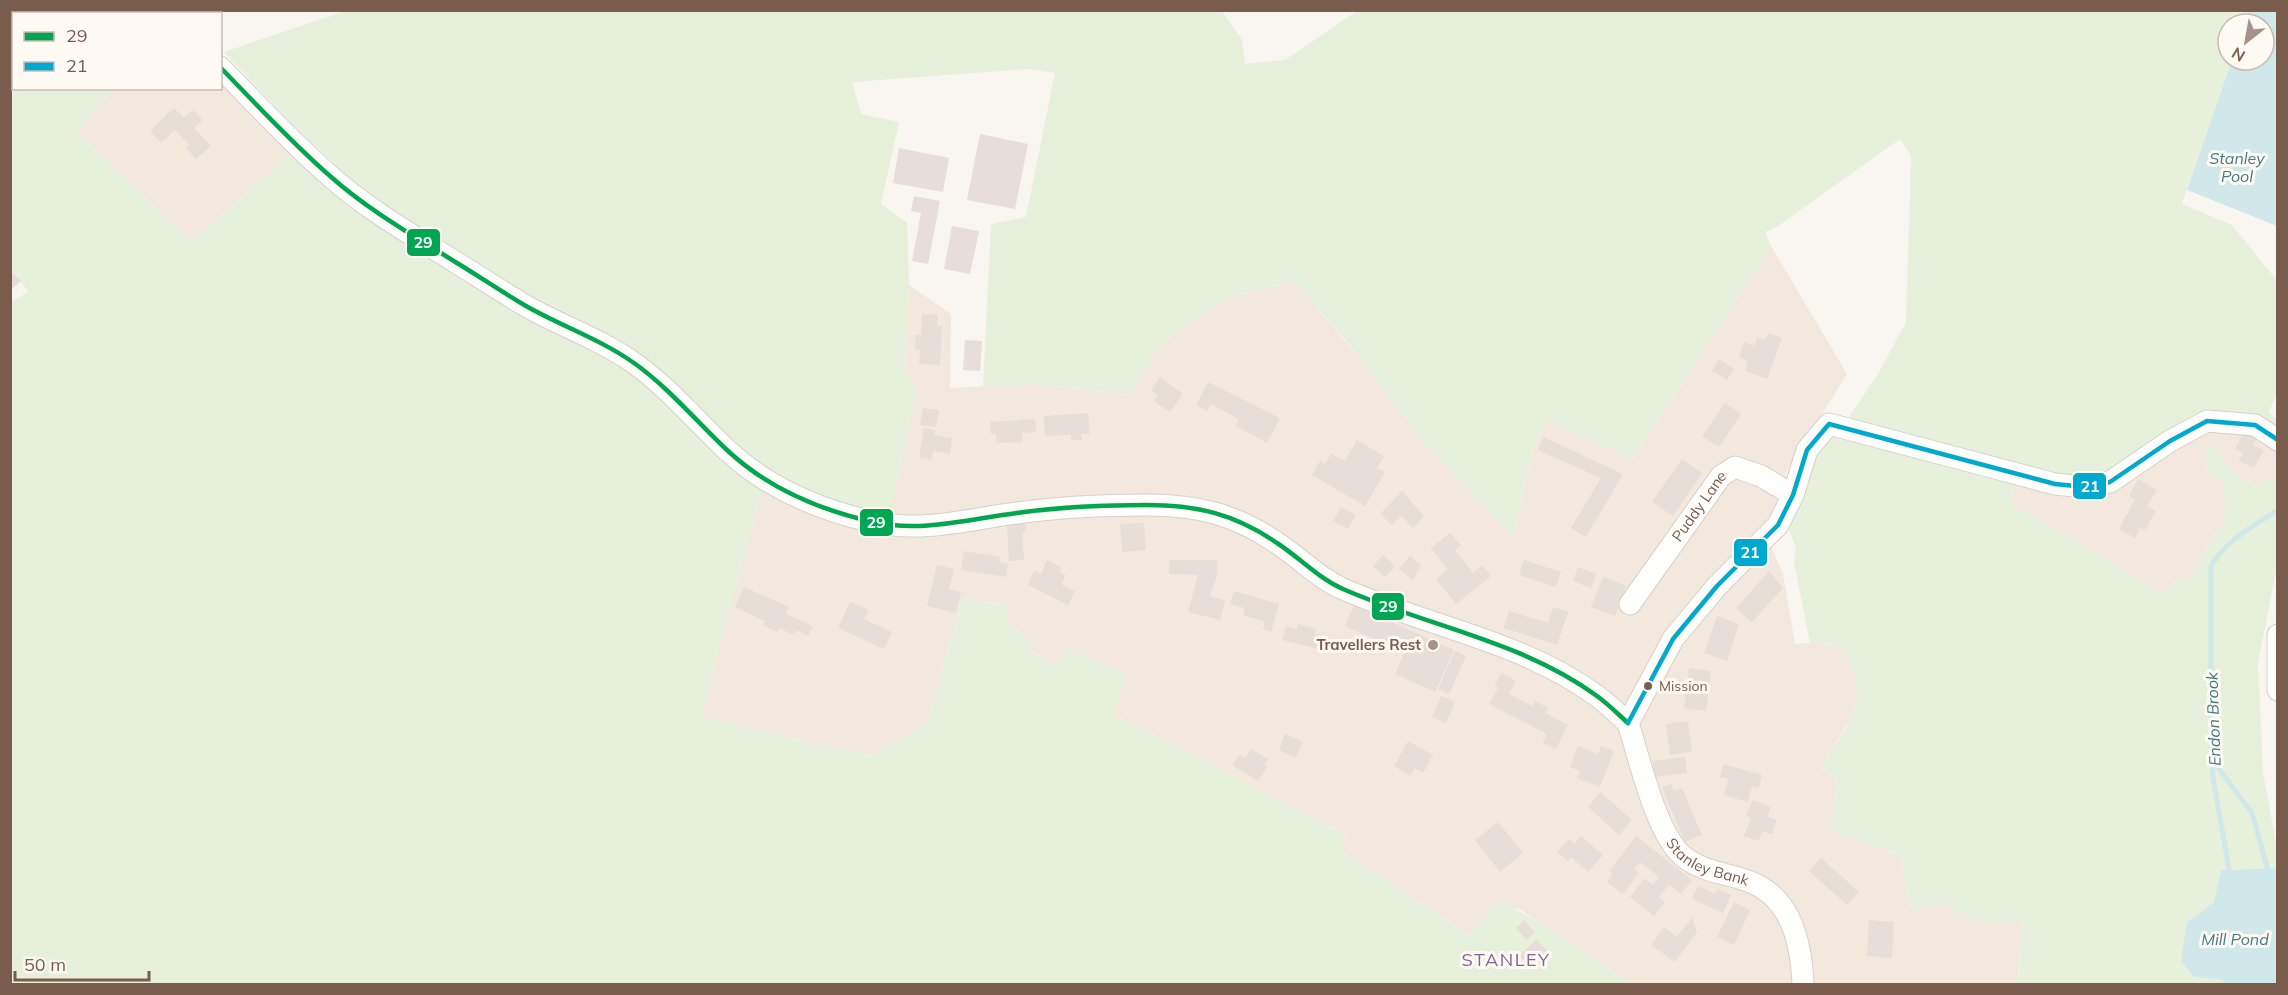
<svg xmlns="http://www.w3.org/2000/svg" width="2288" height="995" font-family="Mulish,sans-serif">
<style>
.residential{fill:#f2e8de}
.green{fill:#e7f0db}
.water{fill:#d0e8ea}
.lines{fill:none;stroke-linecap:round;stroke-linejoin:round}
.stream{stroke:#d0e8ea;stroke-width:5}
.building{fill:#e6ded7}
.street-casing{stroke:#d7d1cb;stroke-width:23}
.street{stroke:#fefefd;stroke-width:21}
.bus-1-casing{stroke:#fffaf3;stroke-width:9}
.bus-2-casing{stroke:#fffaf3;stroke-width:9}
.bus-1{stroke:#00a651;stroke-width:4.5}
.bus-2{stroke:#00a9ce;stroke-width:4.5}
.poi-dot{fill:#a69286;stroke:#fffaf3;stroke-width:2}
.bus-dot{fill:#7a5c4d;stroke:#fffaf3;stroke-width:2}
.labels{text-anchor:middle;stroke-width:6;stroke-linejoin:round;paint-order:stroke}
.bus-label{font-size:14px;fill:#7a5c4d;stroke:#fffaf3;text-anchor:start}
.street-label{font-size:15px;fill:#7a5c4d;stroke:#fffaf3}
.poi-label{font-size:15px;font-weight:bold;fill:#7a5c4d;stroke:#fffaf3;text-anchor:end}
.water-label{font-size:16px;font-style:italic;fill:#437c86;stroke:#fffaf3}
.quarter-label{font-size:18px;letter-spacing:1.5px;fill:#846695;stroke:#fffaf3}
.line-badge{stroke:#fffaf3;stroke-width:2}
.badge-label{font-size:16px;text-anchor:middle;font-weight:bold;fill:#fff}
</style>
<rect width="100%" height="100%" fill="#f9f5f0"/>
<!-- residential -->
<path class="residential" d="M 221,77 L 292,152 L 192,242 L 76,131 L 114,89 L 220,88 Z
M 1771,246 L 1847,374 L 1786,472 L 1780,508 L 1767,537 L 1783,574 L 1795,644 L 1820,642 L 1843,649 L 1854,667 L 1859,688 L 1854,713 L 1821,768 L 1837,779 L 1831,831 L 1899,855 L 1911,908 L 2025,898 L 2017,984 L 1632,984 L 1521,910 L 1506,905 L 1470,935 L 1339,850 L 1346,834 L 1113,714 L 1068,650 L 1058,666 L 1030,650 L 1033,642 L 1004,620 L 1012,605 L 963,599 L 928,720 L 913,733 L 870,756 L 700,717 L 762,491 L 817,515 L 905,372 L 909,285 L 951,314 L 950,388 L 1032,384 L 1130,395 L 1154,355 L 1171,336 L 1225,299 L 1294,281 L 1513,538 L 1535,444 L 1548,421 L 1634,458 Z
M 2224,427 L 2277,445 L 2277,476 L 2257,486 L 2233,471 L 2227,463 L 2205,469 L 2223,483 L 2226,519 L 2209,542 L 2196,572 L 2165,596 L 2010,504 L 2014,485 L 2085,500 L 2114,492 L 2189,442 Z"/>
<!-- green -->
<path class="green" d="M 348,10 L 1222,11 L 1242,40 L 1245,64 L 1285,60 L 1357,11 L 2249,11 L 2244,24 L 2228,24 L 2228,60 L 2232,60 L 2182,204 L 2232,225 L 2277,281 L 2277,393 L 2269,412 L 2277,419 L 2277,434 L 2232,414 L 2106,478 L 2079,481 L 1860,427 L 1849,417 L 1878,374 L 1906,322 L 1911,156 L 1900,139 L 1778,226 L 1765,232 L 1771,246 L 1633,459 L 1548,421 L 1535,444 L 1513,538 L 1417,434 L 1348,343 L 1294,281 L 1225,299 L 1171,336 L 1154,355 L 1130,395 L 1032,384 L 983,387 L 991,224 L 1026,217 L 1055,73 L 1028,69 L 852,82 L 861,114 L 899,122 L 881,204 L 907,223 L 909,285 L 905,372 L 917,390 L 890,517 L 831,505 L 785,483 L 553,311 L 409,224 L 354,182 L 294,127 L 224,52 Z
M 11,11 L 168,11 L 165,14 L 14,14 L 14,88 L 114,89 L 77,131 L 192,242 L 292,152 L 360,210 L 423,256 L 529,320 L 548,325 L 630,370 L 678,409 L 729,463 L 762,491 L 701,717 L 870,756 L 913,733 L 928,720 L 963,599 L 1013,605 L 1004,620 L 1033,642 L 1030,651 L 1058,665 L 1068,650 L 1127,673 L 1113,714 L 1346,834 L 1339,850 L 1469,935 L 1499,900 L 1548,927 L 1632,984 L 11,984 L 10,302 L 29,292 L 11,270 Z
M 1839,436 L 1866,440 L 1942,466 L 2014,485 L 2010,504 L 2076,540 L 2165,595 L 2173,580 L 2187,580 L 2195,572 L 2209,542 L 2226,519 L 2223,483 L 2205,469 L 2205,450 L 2216,445 L 2233,471 L 2257,486 L 2277,476 L 2277,566 L 2258,663 L 2263,773 L 2277,848 L 2277,868 L 2221,870 L 2214,902 L 2187,922 L 2194,977 L 2223,980 L 2224,984 L 2017,984 L 2023,919 C 1994,927 1981,924 1955,910 L 1954,905 L 1911,908 L 1899,855 L 1831,831 L 1837,779 L 1821,768 C 1849,722 1874,701 1843,649 L 1820,642 L 1810,643 L 1794,562 L 1796,548 L 1787,525 L 1802,483 L 1824,441 Z"/>
<!-- water -->
<path class="water" d="M 2249,11 L 2277,11 L 2277,226 L 2187,190 L 2232,60 L 2264,60 L 2264,24 L 2244,24 Z
M 2277,868 L 2277,984 L 2224,984 L 2223,980 L 2194,977 L 2181,961 L 2187,922 L 2214,902 L 2221,870 Z"/>
<g class="lines">
<!-- stream -->
<path class="stream" d="M 2213,761 L 2252,813 L 2269,874
M 2230,874 L 2213,778 L 2211,739 L 2211,566 C 2227,539 2252,527 2278,510"/>
</g>
<!-- building -->
<path class="building" d="M 174,108 L 184,118 L 193,110 L 203,120 L 194,128 L 211,146 L 196,159 L 186,149 L 189,145 L 175,130 L 161,143 L 150,131 Z
M 980,134 L 1028,144 L 1015,209 L 967,200 Z
M 899,148 L 949,158 L 943,192 L 893,183 Z
M 914,196 L 940,201 L 928,264 L 912,261 L 921,213 L 911,211 Z
M 952,226 L 979,231 L 970,274 L 944,269 Z
M 10,270 L 21,281 L 12,289 L 10,288 Z
M 922,314 L 938,315 L 937,326 L 942,326 L 940,365 L 919,364 L 920,350 L 915,349 L 916,335 L 921,335 Z
M 1768,333 L 1782,338 L 1767,379 L 1745,371 L 1748,361 L 1739,357 L 1744,342 L 1754,346 L 1757,337 L 1765,340 Z
M 965,340 L 982,341 L 980,371 L 963,370 Z
M 1719,359 L 1734,369 L 1727,380 L 1712,371 Z
M 1160,377 L 1183,394 L 1170,412 L 1154,401 L 1158,396 L 1151,390 Z
M 1208,382 L 1280,418 L 1267,443 L 1236,426 L 1239,419 L 1211,404 L 1207,411 L 1196,405 Z
M 1725,403 L 1741,414 L 1719,447 L 1702,436 Z
M 923,408 L 939,410 L 936,427 L 920,425 Z
M 1088,413 L 1090,434 L 1081,434 L 1082,440 L 1071,440 L 1071,435 L 1045,436 L 1044,416 Z
M 1035,419 L 1036,432 L 1022,433 L 1022,442 L 997,443 L 996,434 L 991,434 L 990,422 Z
M 924,428 L 935,430 L 934,435 L 952,438 L 950,454 L 933,451 L 932,460 L 919,458 Z
M 2245,430 L 2257,437 L 2253,445 L 2264,450 L 2254,468 L 2239,461 L 2243,453 L 2235,449 Z
M 1543,437 L 1623,474 L 1586,537 L 1571,528 L 1601,478 L 1538,450 Z
M 1357,440 L 1384,456 L 1377,468 L 1385,472 L 1365,506 L 1312,475 L 1320,461 L 1325,464 L 1331,454 L 1345,461 Z
M 1682,459 L 1702,473 L 1673,516 L 1652,502 Z
M 2138,479 L 2157,490 L 2147,506 L 2156,511 L 2145,530 L 2140,528 L 2135,538 L 2119,529 L 2135,499 L 2129,496 Z
M 1402,491 L 1424,516 L 1413,528 L 1401,516 L 1392,525 L 1380,514 Z
M 1341,507 L 1356,515 L 1348,529 L 1333,521 Z
M 1025,523 L 1026,532 L 1022,533 L 1024,560 L 1009,561 L 1007,524 Z
M 1144,523 L 1146,550 L 1122,552 L 1120,524 Z
M 1450,533 L 1461,545 L 1455,550 L 1473,573 L 1482,566 L 1491,576 L 1456,604 L 1436,579 L 1448,570 L 1431,548 Z
M 964,551 L 1000,557 L 999,562 L 1008,564 L 1006,577 L 961,570 Z
M 1383,555 L 1395,566 L 1385,577 L 1373,566 Z
M 1410,556 L 1421,565 L 1413,580 L 1399,569 Z
M 1047,560 L 1062,568 L 1059,572 L 1066,575 L 1061,584 L 1075,591 L 1068,605 L 1028,585 L 1034,571 L 1041,574 Z
M 1169,560 L 1217,560 L 1217,575 L 1210,596 L 1225,600 L 1220,620 L 1188,612 L 1198,575 L 1169,574 Z
M 1524,560 L 1561,572 L 1556,587 L 1519,575 Z
M 937,565 L 954,569 L 949,589 L 961,592 L 956,613 L 927,606 Z
M 1578,567 L 1596,574 L 1591,588 L 1573,581 Z
M 1769,571 L 1783,588 L 1752,622 L 1736,608 Z
M 1603,577 L 1626,586 L 1615,616 L 1591,607 Z
M 744,587 L 789,607 L 786,614 L 813,626 L 808,636 L 796,630 L 794,635 L 779,628 L 777,632 L 763,625 L 765,621 L 735,607 Z
M 1234,591 L 1279,604 L 1271,632 L 1263,629 L 1265,622 L 1243,615 L 1245,608 L 1230,604 Z
M 850,602 L 869,610 L 864,619 L 892,632 L 884,649 L 838,628 Z
M 1354,605 L 1454,650 L 1435,692 L 1395,674 L 1407,647 L 1394,642 L 1390,651 L 1380,646 L 1381,642 L 1345,626 Z
M 1553,607 L 1568,612 L 1557,645 L 1504,628 L 1509,611 L 1548,623 Z
M 1717,616 L 1739,624 L 1727,661 L 1704,653 Z
M 1298,624 L 1316,629 L 1315,634 L 1322,636 L 1318,649 L 1282,640 L 1286,626 L 1297,629 Z
M 1455,651 L 1466,656 L 1449,694 L 1438,689 Z
M 1689,668 L 1711,671 L 1706,711 L 1684,708 Z
M 1501,673 L 1516,681 L 1509,694 L 1532,706 L 1535,701 L 1548,708 L 1545,713 L 1568,725 L 1556,749 L 1543,743 L 1547,734 L 1489,704 L 1498,688 L 1495,686 Z
M 1441,696 L 1455,702 L 1446,723 L 1432,717 Z
M 1688,721 L 1692,752 L 1670,755 L 1666,724 Z
M 1285,734 L 1303,742 L 1296,758 L 1279,750 Z
M 1408,741 L 1433,755 L 1423,773 L 1415,768 L 1410,776 L 1394,766 Z
M 1578,746 L 1598,754 L 1601,746 L 1614,751 L 1600,787 L 1577,778 L 1580,771 L 1570,767 Z
M 1251,749 L 1268,759 L 1264,765 L 1267,767 L 1258,781 L 1232,765 L 1239,755 L 1245,758 Z
M 1685,757 L 1687,773 L 1655,777 L 1653,761 Z
M 1723,764 L 1762,775 L 1759,788 L 1752,786 L 1748,802 L 1724,795 L 1728,779 L 1720,777 Z
M 1671,784 L 1674,791 L 1682,788 L 1702,835 L 1685,842 L 1662,788 Z
M 1600,792 L 1632,820 L 1619,835 L 1588,807 Z
M 1752,800 L 1771,807 L 1767,817 L 1777,820 L 1772,834 L 1762,831 L 1759,841 L 1744,836 L 1751,818 L 1746,816 Z
M 1498,822 L 1523,853 L 1500,872 L 1475,840 Z
M 1581,836 L 1603,855 L 1588,872 L 1571,857 L 1568,861 L 1557,852 L 1569,839 L 1574,844 Z
M 1636,836 L 1692,880 L 1681,894 L 1669,885 L 1659,897 L 1665,902 L 1654,916 L 1630,897 L 1645,878 L 1653,885 L 1659,877 L 1640,862 L 1634,869 L 1639,873 L 1623,894 L 1607,882 L 1613,874 L 1609,871 Z
M 1821,858 L 1859,892 L 1847,905 L 1809,871 Z
M 1698,886 L 1715,894 L 1718,889 L 1731,895 L 1723,913 L 1692,899 Z
M 1734,902 L 1750,910 L 1734,945 L 1717,937 Z
M 1692,917 L 1697,932 L 1675,962 L 1651,945 L 1664,927 L 1677,937 Z
M 1524,920 L 1535,932 L 1527,940 L 1516,928 Z
M 1869,920 L 1894,922 L 1892,958 L 1867,956 Z
M 1536,939 L 1549,953 L 1532,969 L 1519,956 Z"/>
<g class="lines">
<!-- street casing -->
<g class="street-casing">
<g id="street">
<path d="M 183,10 L 184,14"/>
<path d="M 220,67 C 256,104 291,142 330,176 C 368,210 414,236 457,263 C 480,277 502,292 526,306 C 561,326 600,339 634,363 C 669,388 697,422 728,451 C 768,488 820,510 873,522 C 922,533 969,519 1017,513 C 1060,507 1105,505 1147,505 C 1197,505 1235,514 1277,543 C 1300,558 1318,578 1343,589 C 1427,626 1522,641 1597,696 C 1608,704 1618,714 1628,723"/>
<path id="s1" d="M 1630,604 L 1721,476 L 1735,467 L 1761,476 L 1793,495"/>
<path d="M 2278,635 L 2278,690"/>
<path d="M 1628,723 L 1673,639 L 1717,586 L 1778,525 L 1793,495 L 1807,450 L 1829,424 L 2055,484 L 2085,487 L 2110,482 L 2170,441 L 2207,421 L 2255,425 L 2278,440"/>
<path id="s2" d="M 1628,723 C 1639,757 1656,834 1683,856 C 1699,870 1722,873 1742,879 C 1791,893 1801,941 1803,984"/>
</g>
</g>
<!-- street -->
<use href="#street" class="street"/>
<!-- bus-1 casing -->
<g class="bus-1-casing">
<path id="bus-1" d="M 220,67 C 256,104 291,142 330,176 C 368,210 414,236 457,263 C 480,277 502,292 526,306 C 561,326 600,339 634,363 C 669,388 697,422 728,451 C 768,488 820,510 873,522 C 922,533 969,519 1017,513 C 1060,507 1105,505 1147,505 C 1197,505 1235,514 1277,543 C 1300,558 1318,578 1343,589 C 1427,626 1522,641 1597,696 C 1608,704 1618,714 1628,723"/>
</g>
<!-- bus-2 casing -->
<g class="bus-2-casing">
<path id="bus-2" d="M 1628,723 L 1673,639 L 1717,586 L 1778,525 L 1793,495 L 1807,450 L 1829,424 L 2055,484 L 2085,487 L 2110,482 L 2170,441 L 2207,421 L 2255,425 L 2278,440"/>
</g>
<!-- bus-1 -->
<use href="#bus-1" class="bus-1"/>
<!-- bus-2 -->
<use href="#bus-2" class="bus-2"/>
</g>
<!-- markers -->
<circle class="poi-dot" cx="1433" cy="645" r="6"/>
<circle class="bus-dot" cx="1648" cy="686" r="5"/>
<g class="labels">
<!-- bus labels -->
<g class="bus-label">
<text x="1659" y="691">Mission</text>
</g>
<!-- street labels -->
<g class="street-label">
<text dy="5" stroke="none"><textPath href="#s1" startOffset="120">Puddy Lane</textPath></text>
<text dy="5" stroke="none"><textPath href="#s2" startOffset="170">Stanley Bank</textPath></text>
</g>
<!-- poi labels -->
<g class="poi-label">
<text x="1421" y="650">Travellers Rest</text>
</g>
<!-- water labels -->
<g class="water-label">
<text x="2237" y="164">Stanley<tspan x="2237" dy="18">Pool</tspan></text>
<text transform="translate(2213 719) rotate(-92)" y="6">Endon Brook</text>
<text x="2235" y="945">Mill Pond</text>
</g>
<!-- quarter labels -->
<g class="quarter-label">
<text x="1506" y="966">STANLEY</text>
</g>
</g>
<g class="line-badge">
<rect x="406" y="228" width="35" height="29" rx="6" fill="#00a651"/>
<rect x="2072" y="472" width="35" height="28" rx="6" fill="#00a9ce"/>
<rect x="859" y="508" width="35" height="29" rx="6" fill="#00a651"/>
<rect x="1733" y="538" width="35" height="29" rx="6" fill="#00a9ce"/>
<rect x="1371" y="592" width="34" height="29" rx="6" fill="#00a651"/>
</g>
<g class="badge-label">
<text x="423" y="248">29</text>
<text x="2090" y="492">21</text>
<text x="876" y="528">29</text>
<text x="1750" y="558">21</text>
<text x="1388" y="612">29</text>
</g>
<!-- border -->
<rect width="2288" height="995" fill="none" stroke="#7a5c4d" stroke-width="24"/>
<!-- legend -->
<rect x="12" y="12" width="210" height="78" fill="#fffaf3" stroke="#cabbb1" stroke-width="1.5"/>
<rect x="24" y="32" width="30" height="9" fill="#00a651" stroke="#cabbb1" stroke-width="1.5"/>
<text x="66" y="42" font-size="18" fill="#7a5c4d">29</text>
<rect x="24" y="62" width="30" height="9" fill="#00a9ce" stroke="#cabbb1" stroke-width="1.5"/>
<text x="66" y="72" font-size="18" fill="#7a5c4d">21</text>
<!-- north arrow -->
<g transform="translate(2246 42) rotate(211)"><circle r="28" fill="#fffaf3" stroke="#cabbb1" stroke-width="1.5"/>
<path d="M0-4.5L10 22L0 15L-10 22Z" fill="#a69286"/>
<text y="-9" font-size="16" font-weight="bold" text-anchor="middle" fill="#7a5c4d">N</text>
</g>
<!-- scale -->
<path d="M15 971v9h134v-9" fill="none" stroke="#7a5c4d" stroke-width="3"/>
<text x="24" y="971" font-size="18" fill="#7a5c4d" stroke="#fffaf3" stroke-width="4.5" paint-order="stroke">50 m</text>
</svg>
